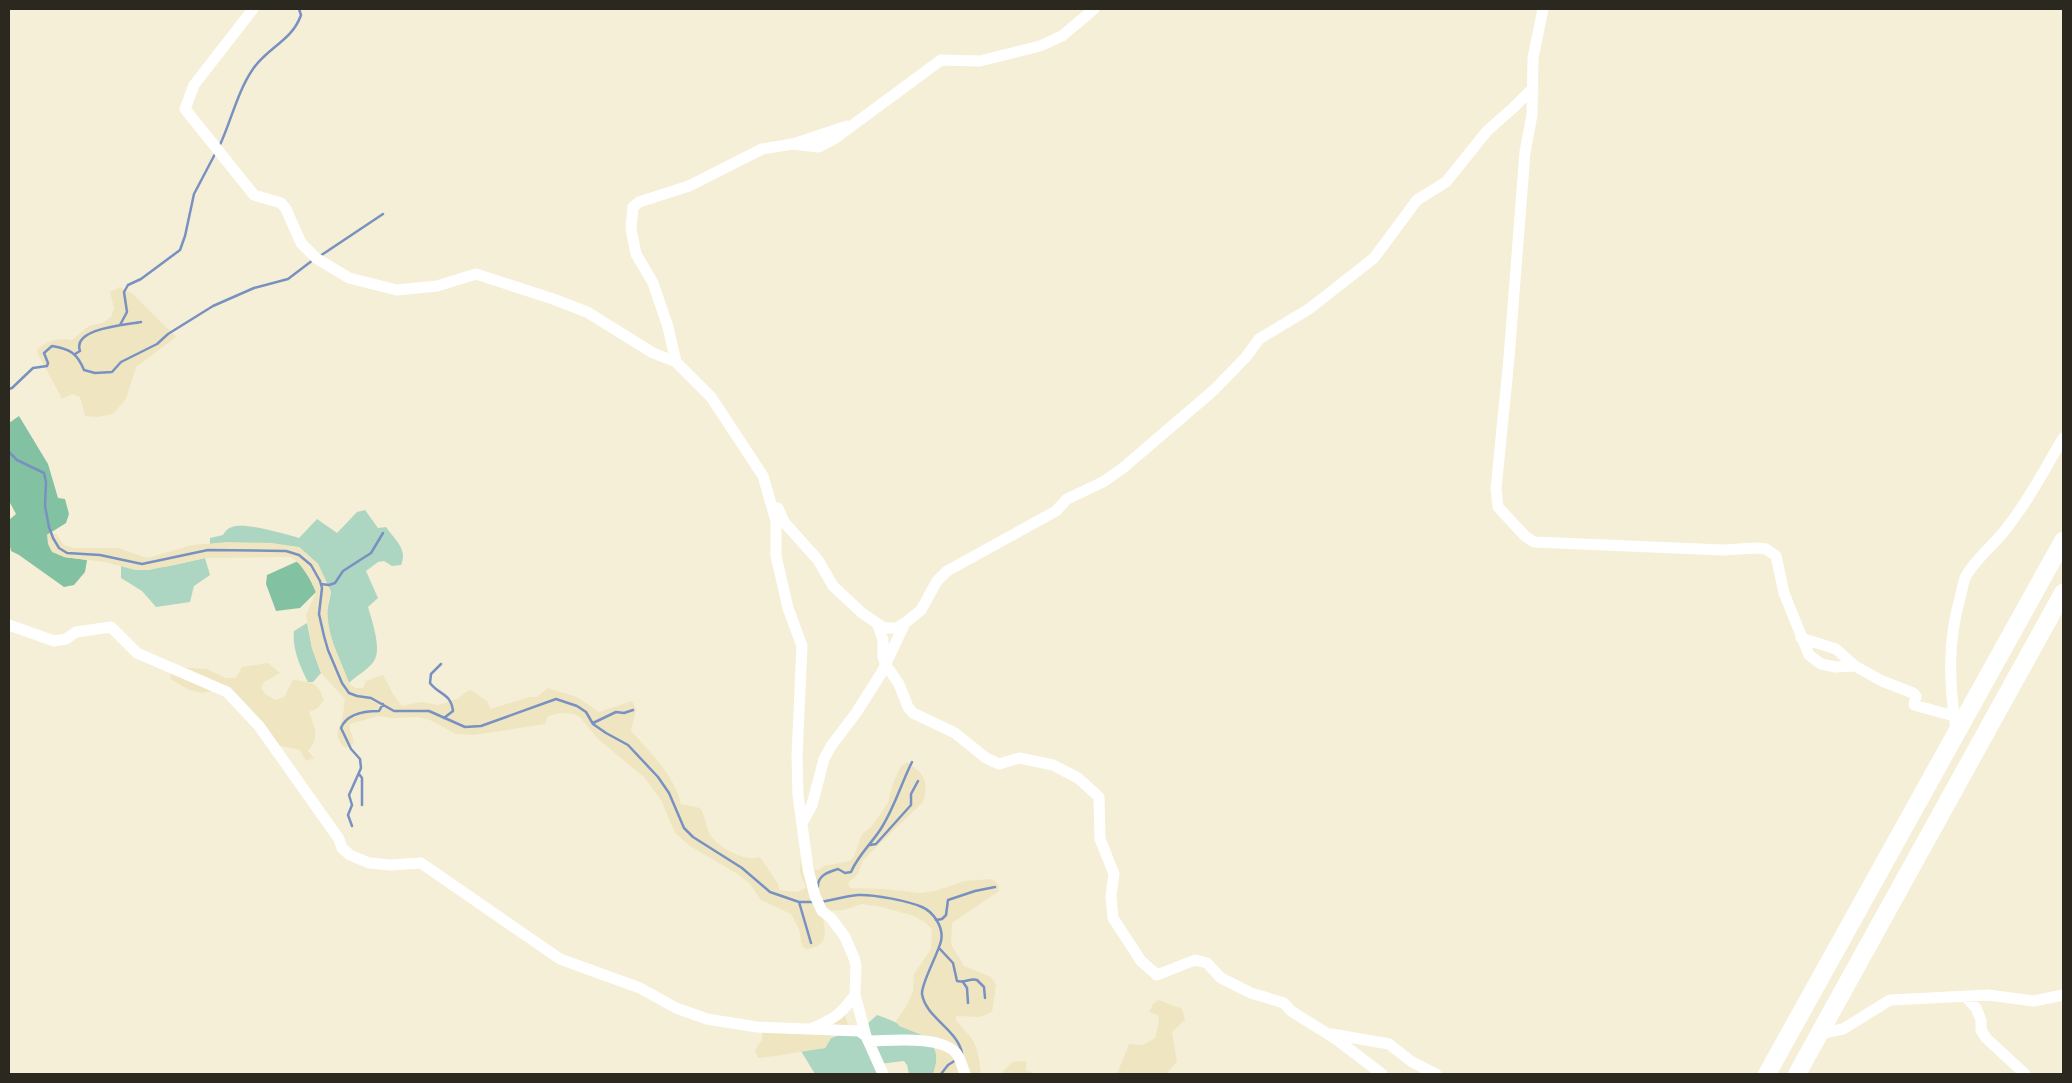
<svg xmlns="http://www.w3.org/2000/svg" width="2072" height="1083" font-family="'PT Sans Narrow',sans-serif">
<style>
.green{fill:#acd6c1}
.forest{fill:#83c1a3}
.sand{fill:#efe5c0}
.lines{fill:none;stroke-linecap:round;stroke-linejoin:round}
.stream{stroke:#7891c1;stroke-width:2.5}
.minor{stroke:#fff;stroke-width:11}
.trunk{stroke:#fff;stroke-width:18}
</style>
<rect width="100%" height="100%" fill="#f5efd7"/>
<!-- green -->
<path class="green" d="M 365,510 L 378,528 L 386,527 C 395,540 408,549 401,565 L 392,566 L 384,561 L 378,562 L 366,571 L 378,598 L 368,607 C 372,621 382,649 374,661 C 369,669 356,676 349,683 L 330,636 L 326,617 L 331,592 L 318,564 L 299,547 L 210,544 L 210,538 L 223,535 C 225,531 228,528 232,527 C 245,522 285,534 299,538 L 317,519 L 337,533 L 357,512 Z
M 205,558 L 210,575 L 194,586 L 190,602 L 156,607 L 142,591 L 121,578 L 121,566 C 149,573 178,564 205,558 Z
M 307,623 L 312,648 L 321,673 L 313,682 L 308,682 C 300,666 292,649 294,631 Z
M 877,1015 C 895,1021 910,1030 929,1037 C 937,1053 939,1057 933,1074 L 909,1074 L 907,1065 L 904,1061 L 879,1064 L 883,1074 L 815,1074 L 801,1051 L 825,1048 L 831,1038 L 864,1027 Z"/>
<!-- forest -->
<path class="forest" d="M 19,416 L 48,464 L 58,498 L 65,499 L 69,514 L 66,523 L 47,535 L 64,557 L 87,560 L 85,572 L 74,585 L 64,587 L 19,555 L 11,551 L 9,542 L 9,520 L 16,514 L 9,501 L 9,423 Z
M 298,561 L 310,579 L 316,592 L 300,608 L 276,611 L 266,584 L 267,575 Z"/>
<!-- sand -->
<path class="sand" d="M 120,287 L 133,294 L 176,337 L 136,367 L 126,399 L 113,414 L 97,417 L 85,416 L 80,397 L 72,394 L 62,399 L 37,352 L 38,348 C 52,340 56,338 72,340 L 89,326 L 102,323 L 111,317 L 114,308 L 110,292 Z
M 51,532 L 57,535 L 64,545 L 75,548 L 118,548 L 147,558 L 192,545 L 228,542 L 272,543 L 299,547 L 318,564 L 331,592 C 320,624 338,653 349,683 L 355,688 L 363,688 L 366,681 L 383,675 L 393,694 L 402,706 L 421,702 L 439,705 L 457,699 L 466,692 L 471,690 L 488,702 L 490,709 L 529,697 L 537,697 L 548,688 L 577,697 L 599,712 L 632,701 L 636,709 L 631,731 C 651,753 674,775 681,804 L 700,808 C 706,816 705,826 710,834 C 718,848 745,862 760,857 L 778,884 L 779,890 L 797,892 L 806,888 L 800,872 L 801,857 L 808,869 L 818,870 L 824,866 L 850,861 L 854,856 L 862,834 L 872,826 L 888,803 L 893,783 L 901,766 L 907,762 C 925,774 929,782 923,802 L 863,860 L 858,874 L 848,883 L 850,888 L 884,889 L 920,893 L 935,891 L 965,881 L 992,879 L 999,885 L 999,891 L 952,923 L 951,944 L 964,966 L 991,977 L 996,985 L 992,1012 L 980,1017 L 956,1016 L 956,1021 C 976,1041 978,1046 981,1074 L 933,1074 C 939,1057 937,1053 929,1038 L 899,1026 L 896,1021 L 906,1007 L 913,992 L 914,974 L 931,949 L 932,930 L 926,923 L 914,916 L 882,907 L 862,904 L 844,910 L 822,911 C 824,929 832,946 806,949 L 802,946 L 799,929 L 791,914 L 761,900 L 750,884 L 736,873 L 690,846 L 675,833 L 661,800 L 644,777 L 598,739 L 580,717 L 574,714 L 560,713 L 548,716 L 545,724 L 474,735 L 456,734 L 428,719 L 417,717 L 392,718 L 378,716 L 350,724 C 348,731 355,737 353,744 L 345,748 C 331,734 340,730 343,715 C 344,710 344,704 345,699 L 321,673 L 312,648 L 306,615 L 316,592 C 310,579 303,564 290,557 L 205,558 L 149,570 L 135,570 L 105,562 L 64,557 L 52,552 L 48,544 L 47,535 Z
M 268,663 L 280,673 L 264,682 L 261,688 L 265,694 L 276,700 L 284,697 L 293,680 C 312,682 317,681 324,700 L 318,708 L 309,712 C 315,728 320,737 308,751 L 314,758 L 306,761 L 300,750 L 272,744 L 219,687 C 201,699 187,689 171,679 L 170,669 L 172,667 L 207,669 L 225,678 L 236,678 L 242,667 Z
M 1159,1000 L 1182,1009 L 1185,1020 L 1172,1032 L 1177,1062 L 1166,1074 L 1117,1074 L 1129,1044 L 1143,1045 L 1155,1038 L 1159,1022 L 1158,1015 L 1149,1012 L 1153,1004 Z
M 843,1011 L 850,1030 L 831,1038 L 825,1048 C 802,1051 781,1056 758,1058 L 755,1050 L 762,1040 L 763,1027 L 809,1030 Z
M 1026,1061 L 1026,1071 L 1039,1074 L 1000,1074 L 1013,1062 Z"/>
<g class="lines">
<!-- stream -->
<path class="stream" d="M 219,147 C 231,122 237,92 253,69 C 268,47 292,41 301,15 L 299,9
M 320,256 L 383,214
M 120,325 L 127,312 L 124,292 L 128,285 L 141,279 L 180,250 L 185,236 L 194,194 L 215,154
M 75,354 L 80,351 C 72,328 126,325 141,322
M 9,389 L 12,388 L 33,368 L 47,366 L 48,363 L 44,353 L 52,346 C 70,349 77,353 84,370 L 95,373 L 112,372 L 121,362 L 157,344 L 168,334 L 213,306 L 254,288 L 288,279 L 313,260
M 9,452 L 17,460 L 44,473 L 46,482 L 45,506 L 49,527 L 53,538 L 59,548 L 67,553 L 100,555 L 142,564 L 208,550 L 286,551 L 299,555 L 311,565 L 320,581 L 322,588 L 319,614 L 324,636 L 328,650 L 342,683 L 349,693 L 357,696 L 371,698 L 394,711 L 429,711 L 465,727 L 481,726 L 556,699 L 577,706 L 586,712 L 593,724 L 606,733 L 628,745 L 658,777 L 669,793 L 684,828 L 693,837 L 742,868 L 770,892 L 799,902 L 813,902
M 321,584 L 329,585 L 335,583 L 343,571 L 371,553 L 383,533
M 441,664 L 431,674 L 430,683 C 439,695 451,693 453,711 L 444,718
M 593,723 L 616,712 L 624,713 L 633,710
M 359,774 L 362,778 L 362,805
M 352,826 L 348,815 L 352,805 L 349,795 L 361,768 L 360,759 L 351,749 L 341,728 C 347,713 366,711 379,711 L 383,704
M 870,845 L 876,844 L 911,805 L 911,794 L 918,781
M 818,887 C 817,876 828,872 838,869 L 845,873 L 851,872 C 858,855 873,842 882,827 C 895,806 901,784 912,762
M 799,902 L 811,943
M 821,902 C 833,900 846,896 858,895 C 873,894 908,901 922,907 C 934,912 944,928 941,941 C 938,954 921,984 922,994 C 926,1018 957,1029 962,1053
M 936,920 L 942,919 L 946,915 L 948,900 L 975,891 L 995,887
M 939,948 L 953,963 L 957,981 C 965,983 970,978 977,980 L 984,987 L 985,998
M 963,982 L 967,988 L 968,1003
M 941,1074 L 948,1065 L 956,1060"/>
<!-- minor -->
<path class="minor" d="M 253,9 L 194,85 L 185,109 L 254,195 L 281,203 L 286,209 L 301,243 L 316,258 L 349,278 L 397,290 L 437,286 L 476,274 L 553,299 L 587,312 L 653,353 L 676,362 L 711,397 L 763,476 L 776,521 L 776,556 L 788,608 L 802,646 L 797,756 L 798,795 L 808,869 L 815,896 L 822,911 L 831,918 L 845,937 L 854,958 L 856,965 L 855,995 L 866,1036
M 1543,9 L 1533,58 L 1532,115 L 1525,152 L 1509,358 L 1496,489 L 1498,507 L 1525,536 L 1534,542 L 1723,550 L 1756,548 L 1766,549 L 1776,556 L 1784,593 L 1809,655 L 1821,664 L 1836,667 L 1855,666 L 1882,681 L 1913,693 L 1916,696 L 1914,705 L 1954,716
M 796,143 L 847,126
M 676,362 L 668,327 L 653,283 L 636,254 L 631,229 L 633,207 L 639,202 L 689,186 L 762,149 L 792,144 L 819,147 L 834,139 L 941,60 L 980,61 L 1040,46 L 1062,36 L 1094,9
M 778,508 L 784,522 L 818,560 L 833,586 L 862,613 L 884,628 L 896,628 L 905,623
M 9,625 L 54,641 L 66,639 L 76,632 L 111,627 L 137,653 L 227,692 L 259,726 L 339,839 L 342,848 L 350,855 L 369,863 L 391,865 L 421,863 L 560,959 L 640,988 L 676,1008 L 707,1019 L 757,1027 L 859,1031 L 866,1036 L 883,1074
M 878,625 L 883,640 L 883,657 L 886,665 L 899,684 L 908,707 L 913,713 L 955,733 L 986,758 L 999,764 L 1019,758 L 1053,765 L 1078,778 L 1099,797 L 1100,839 L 1114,874 L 1111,896 L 1113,918 L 1141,961 L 1157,975 L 1195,960 L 1207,963 L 1221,978 L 1251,993 L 1284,1003 L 1291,1011 L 1336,1039 L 1382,1074
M 1801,638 L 1836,649 L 1855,666
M 1955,723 C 1949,679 1948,641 1960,598 C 1962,591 1963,582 1966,576 C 1976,558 1994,545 2006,529 C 2028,501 2045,469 2063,438
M 802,823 L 812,805 L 824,759 L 831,746 L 856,713 L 882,672 L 905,623 L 921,610 L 937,581 L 947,571 L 1056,511 L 1067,499 L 1103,482 L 1123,468 L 1214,390 L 1246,357 L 1259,339 L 1309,309 L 1374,258 L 1417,200 L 1446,182 L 1487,131 L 1513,108 L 1533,88
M 1965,996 L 1976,1008 L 1981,1020 L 1981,1030 L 1986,1038 L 2025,1074
M 813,1028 C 834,1019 841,1014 855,995
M 1332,1034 L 1389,1044 L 1412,1062 L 1436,1074
M 1819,1034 L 1843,1029 L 1890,1000 L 1988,995 L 2034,1001 L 2063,995
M 868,1041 C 891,1041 940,1035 956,1053 C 961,1059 962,1067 965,1074"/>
<!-- trunk -->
<path class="trunk" d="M 1767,1074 L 2063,541
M 1797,1074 L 2063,593"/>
</g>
<!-- border -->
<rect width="2072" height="1083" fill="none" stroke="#2b291f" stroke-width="20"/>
</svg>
